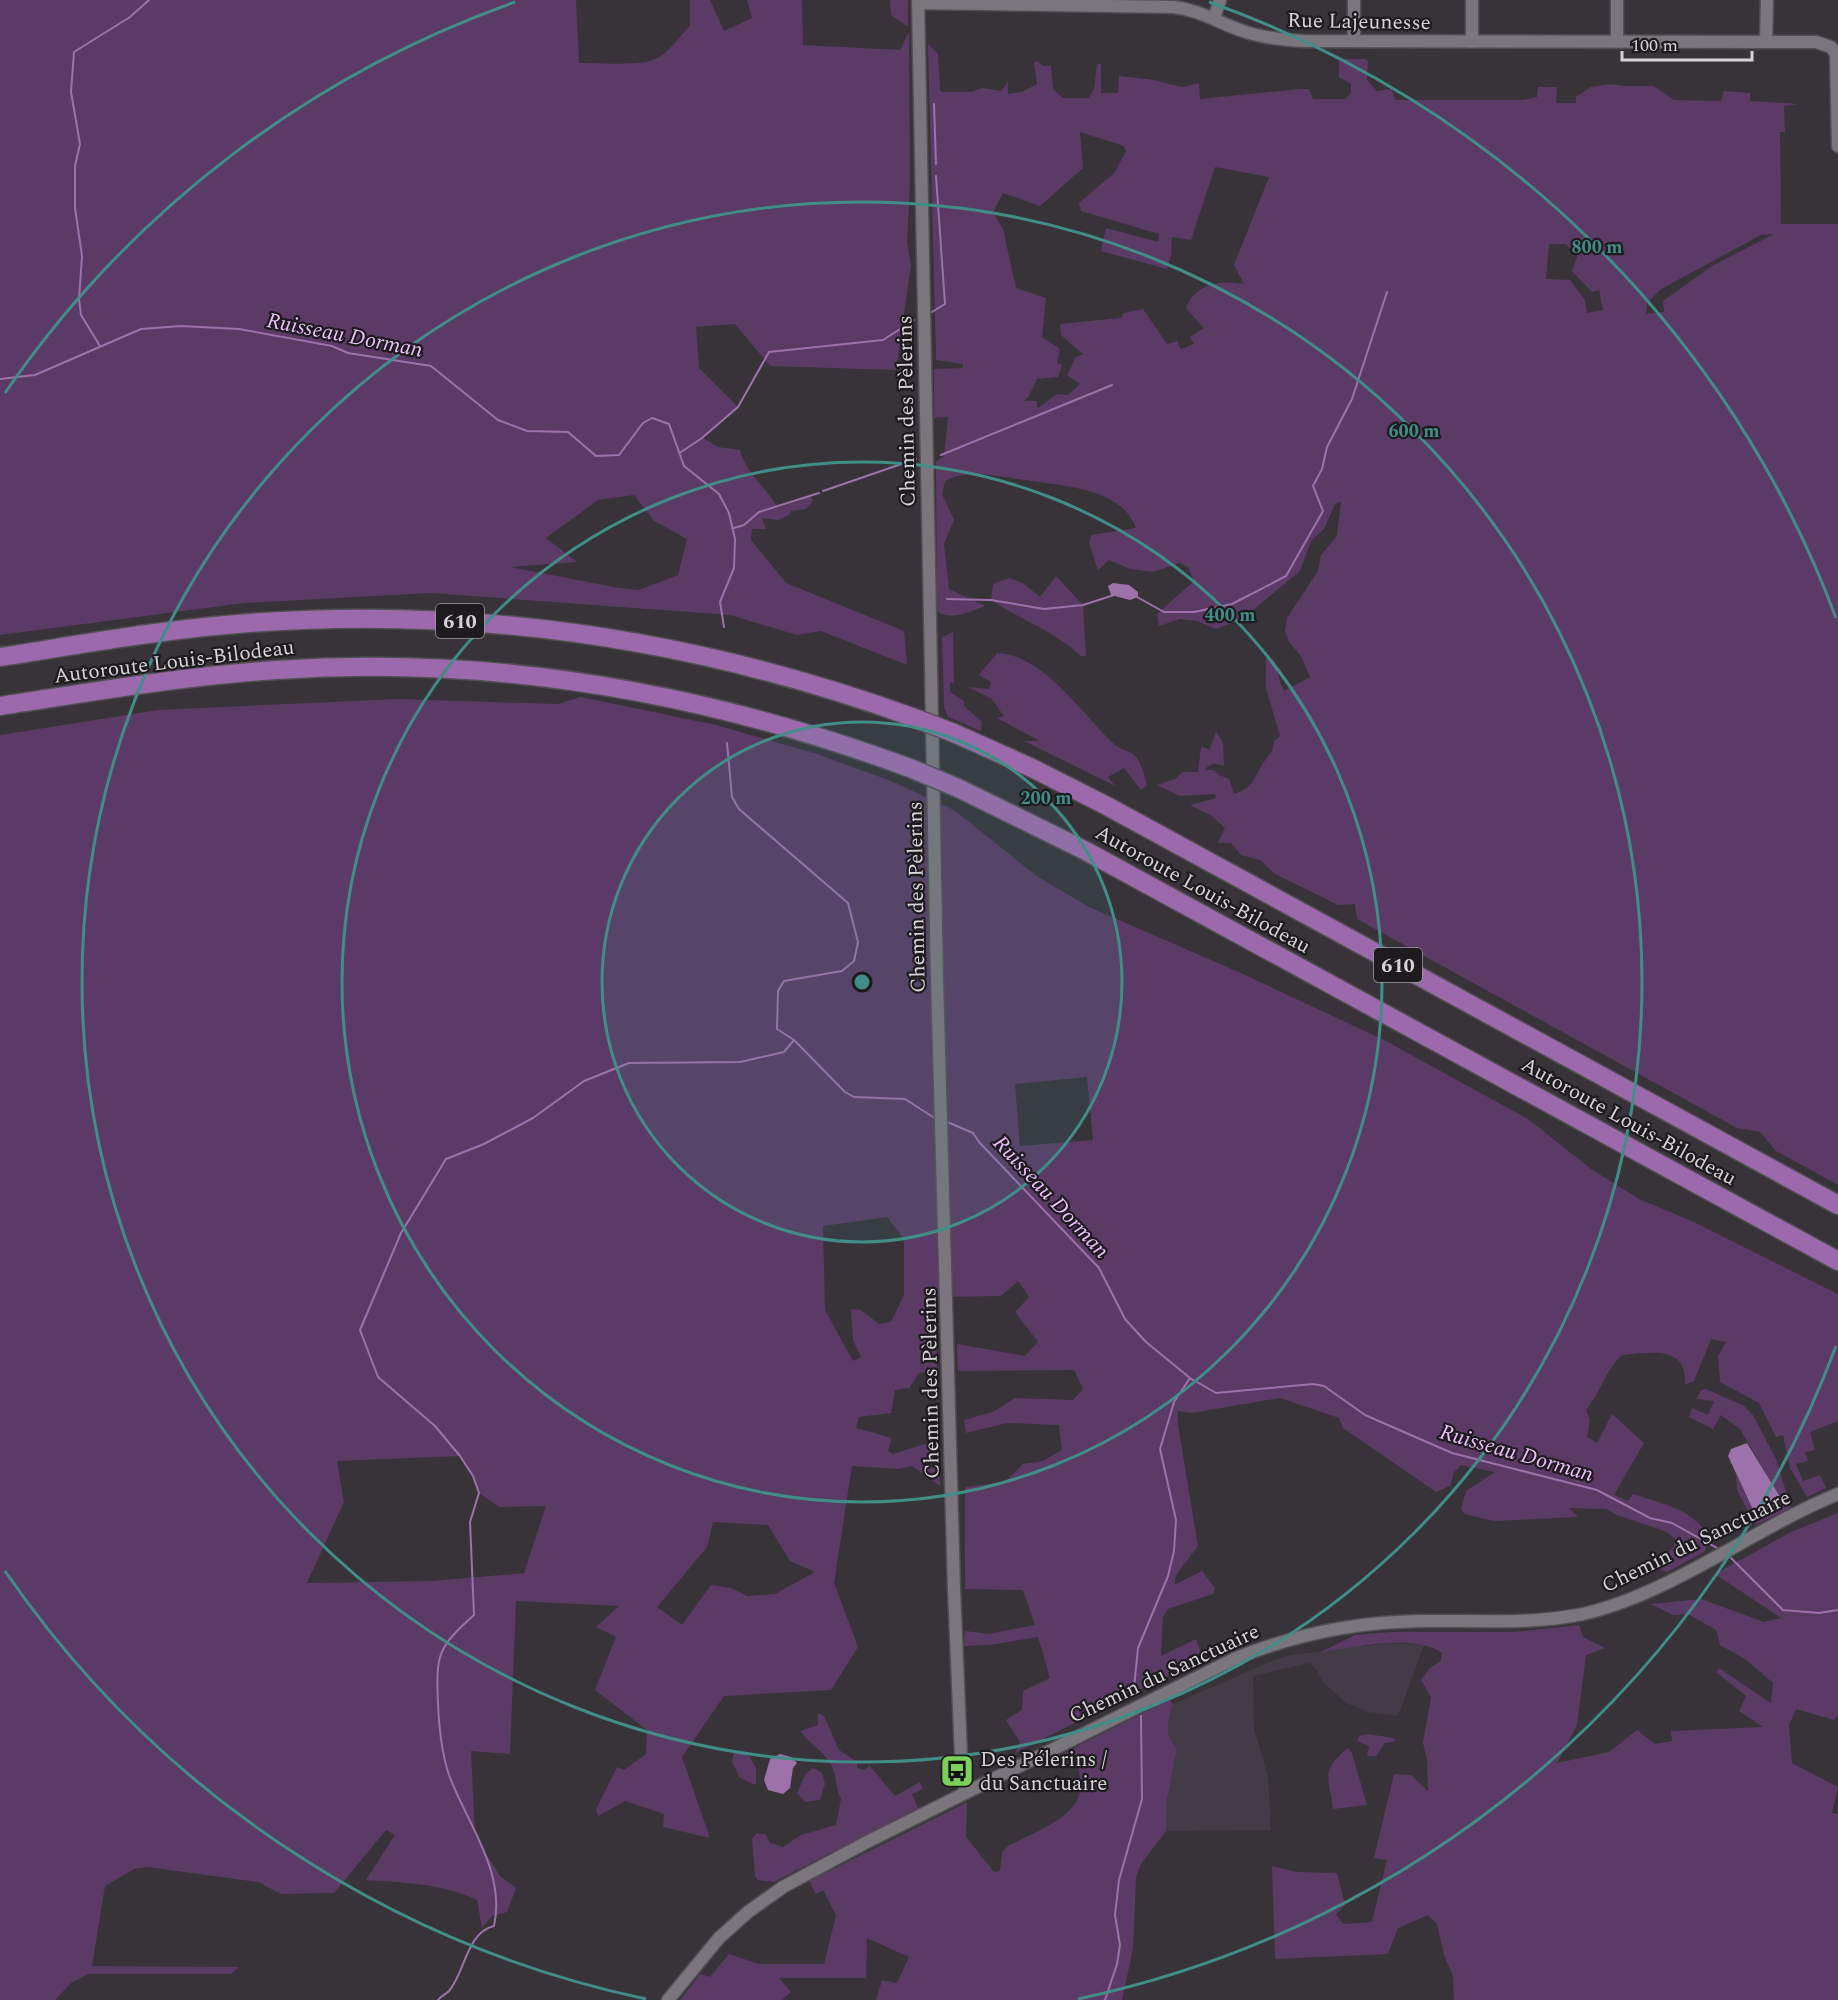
<svg xmlns="http://www.w3.org/2000/svg" width="1838" height="2000" font-family="Spectral,serif">
<style>
.built{fill:#433b46}
.green{fill:#5b3b65;fill-rule:evenodd}
.water{fill:#9d72ab}
.lines{fill:none;stroke-linecap:round;stroke-linejoin:round}
.stream{stroke:#9d72ab;stroke-width:2}
.minor-casing{stroke:#524f53;stroke-width:15}
.highway-casing{stroke:#524f53;stroke-width:21}
.minor{stroke:#7b767d;stroke-width:12}
.highway{stroke:#9c6aac;stroke-width:18}
.highway-bridge-casing{stroke:#524f53;stroke-width:21;stroke-linecap:butt}
.highway-bridge{stroke:#9c6aac;stroke-width:18}
.ring{fill:none;stroke:#418d88;stroke-width:3}
.labels{text-anchor:middle;stroke-width:4.5;stroke-linejoin:round;paint-order:stroke}
.shield{fill:#1d1b1e;stroke:#9e9ca0;stroke-width:1.5}
.shield-label{font-size:20px;font-weight:bold;fill:#d6d3d7}
.street-label{font-size:21px;fill:#d6d3d7;stroke:#1d1b1e}
.poi-label{font-size:21px;fill:#d6d3d7;stroke:#1d1b1e;text-anchor:start}
.water-label{font-size:22px;font-style:italic;fill:#eebdfe;stroke:#1d1b1e}
.centre{fill:#418d88;stroke:#1d1b1e;stroke-width:3}
.ring-label{font-size:18px;text-anchor:middle;font-weight:bold;fill:#418d88;stroke:#1d1b1e;stroke-width:4.5;stroke-linejoin:round;paint-order:stroke}
</style>
<rect width="100%" height="100%" fill="#373339"/>
<!-- built -->
<path class="built" d="M 1390,1643 L 1424,1645 L 1398,1716 L 1368,1712 L 1346,1703 L 1323,1682 L 1315,1668 L 1310,1663 L 1253,1676 L 1254,1729 L 1268,1776 L 1271,1830 L 1166,1831 L 1167,1800 L 1177,1748 L 1171,1743 L 1168,1732 L 1168,1716 L 1173,1704 L 1274,1660 L 1291,1655 Z"/>
<!-- green -->
<path class="green" d="M 0,0 L 576,0 L 579,63 C 599,62 645,68 661,56 C 672,48 681,35 690,26 L 690,0 L 710,0 L 724,31 L 752,18 L 747,0 L 802,0 L 803,45 L 900,50 L 909,32 L 910,182 L 907,242 L 911,265 L 896,370 L 770,366 L 735,324 L 696,327 L 699,368 L 738,407 L 703,438 L 718,447 L 740,450 C 746,474 766,487 778,508 L 811,496 L 813,501 L 806,509 L 791,511 L 789,515 L 778,520 L 762,518 L 766,529 L 752,529 L 751,540 L 786,583 L 904,631 L 907,665 L 821,631 L 797,635 L 730,615 L 431,593 L 244,603 L 0,635 ZM 634,495 L 654,521 L 687,539 L 678,575 L 639,590 L 619,588 L 510,567 L 577,562 L 546,538 L 598,500 Z
M 890,0 L 908,0 L 908,27 L 891,15 Z
M 928,44 L 938,54 L 940,90 L 942,92 L 971,92 L 982,88 L 1001,91 L 1008,82 L 1008,94 L 1022,92 L 1037,84 L 1034,63 L 1037,61 L 1043,66 L 1051,66 L 1053,89 L 1063,98 L 1089,98 L 1094,89 L 1097,65 L 1101,63 L 1101,93 L 1118,93 L 1119,76 L 1154,80 L 1182,87 L 1199,83 L 1200,99 L 1301,89 L 1309,89 L 1313,99 L 1346,99 L 1351,93 L 1351,84 L 1339,77 L 1339,59 L 1365,59 L 1368,61 L 1367,80 L 1377,91 L 1391,89 L 1396,100 L 1523,100 L 1537,97 L 1538,87 L 1557,87 L 1556,103 L 1576,103 L 1576,97 L 1591,87 L 1611,84 L 1623,86 L 1654,86 L 1674,100 L 1721,101 L 1724,91 L 1750,93 L 1750,101 L 1799,104 L 1784,106 L 1785,132 L 1780,132 L 1781,224 L 1838,224 L 1838,1185 L 1776,1151 L 1760,1132 L 1737,1128 L 1357,919 L 1355,904 L 1338,905 L 1275,874 L 1260,860 L 1241,855 L 1231,843 L 1218,843 L 1225,828 L 1212,816 L 1190,805 L 1216,798 L 1215,794 L 1180,796 L 1157,785 L 1175,779 L 1182,772 L 1198,772 L 1201,747 L 1210,749 L 1216,732 L 1223,742 L 1224,766 C 1216,763 1210,762 1205,770 L 1214,770 L 1219,775 L 1229,779 L 1234,794 C 1253,788 1254,778 1263,763 C 1269,754 1274,752 1274,741 L 1280,736 L 1266,688 L 1266,658 L 1273,659 C 1279,669 1277,678 1284,691 L 1310,677 L 1301,656 L 1289,642 L 1285,631 L 1287,618 L 1318,571 L 1321,555 L 1337,536 L 1341,501 L 1335,504 L 1324,529 L 1311,541 L 1300,571 L 1242,619 L 1216,629 L 1197,621 L 1180,619 L 1159,626 L 1157,614 L 1194,581 L 1188,567 L 1180,563 L 1153,572 L 1130,569 L 1109,560 L 1098,570 L 1089,543 L 1091,535 L 1136,528 C 1122,489 1066,486 1031,481 C 1004,478 971,467 945,481 L 942,494 L 954,520 L 944,544 L 949,589 L 985,606 C 971,611 950,622 937,611 L 936,462 L 944,456 L 948,417 L 934,418 L 934,369 L 963,368 L 963,364 L 936,360 ZM 1080,132 L 1124,146 L 1126,151 L 1115,172 L 1079,203 L 1081,211 L 1159,234 L 1158,242 L 1106,228 L 1101,251 L 1167,269 L 1171,255 L 1172,237 L 1191,240 L 1215,167 L 1269,177 L 1234,265 L 1244,284 C 1222,280 1195,283 1186,308 L 1204,328 L 1190,337 L 1194,344 L 1181,349 L 1177,341 L 1167,344 L 1143,309 L 1124,313 L 1121,318 L 1060,324 L 1061,335 L 1083,354 L 1076,357 L 1067,375 L 1080,384 L 1068,395 L 1057,394 L 1038,408 L 1036,401 L 1024,401 L 1029,396 L 1037,379 L 1058,377 L 1062,365 L 1057,363 L 1060,349 L 1042,337 L 1046,298 L 1016,288 L 1003,229 L 993,212 L 1003,193 L 1040,206 L 1083,168 ZM 1774,234 L 1712,266 L 1663,301 L 1664,312 L 1646,314 L 1647,303 L 1661,289 L 1761,235 ZM 1549,244 L 1565,244 L 1578,254 L 1572,271 L 1592,292 L 1599,290 L 1603,310 L 1587,313 L 1585,300 L 1570,280 L 1546,279 Z
M 1056,576 L 1083,605 L 1086,656 L 1081,656 C 1054,631 1021,620 991,600 L 993,584 L 1009,578 L 1023,583 L 1040,597 Z
M 953,632 L 954,684 L 950,681 L 950,692 L 964,701 L 964,706 L 982,722 L 981,731 L 948,717 L 944,708 L 942,637 Z
M 997,653 C 1043,654 1083,715 1114,744 C 1120,750 1129,750 1134,755 C 1142,762 1144,776 1147,785 L 1141,790 L 1124,768 L 1108,777 L 1115,786 L 1024,741 L 1040,741 L 997,718 L 1004,716 L 992,699 L 968,687 L 989,689 L 991,682 L 979,675 Z
M 581,697 L 716,725 L 814,753 L 891,781 L 954,810 L 1038,877 L 1089,907 L 1243,974 L 1386,1041 L 1528,1119 L 1591,1169 L 1639,1199 L 1694,1222 L 1838,1294 L 1838,1421 L 1810,1432 L 1815,1450 L 1805,1452 L 1808,1461 L 1796,1464 L 1803,1481 L 1820,1475 L 1826,1488 L 1807,1497 L 1790,1468 L 1783,1435 L 1776,1437 L 1759,1403 L 1720,1382 L 1718,1356 L 1726,1342 L 1711,1339 L 1694,1381 L 1685,1385 C 1688,1344 1649,1353 1622,1355 C 1605,1371 1601,1392 1586,1410 L 1590,1420 L 1587,1437 L 1597,1443 L 1612,1414 L 1644,1443 L 1614,1495 L 1628,1501 L 1633,1494 C 1668,1506 1689,1507 1711,1538 L 1704,1552 L 1667,1572 L 1659,1569 L 1657,1564 L 1674,1546 L 1675,1539 L 1667,1532 L 1617,1515 L 1606,1509 L 1569,1508 L 1578,1517 L 1494,1521 L 1465,1514 L 1461,1509 L 1466,1491 L 1495,1472 L 1461,1465 L 1454,1472 L 1450,1486 L 1436,1492 L 1343,1428 L 1339,1418 L 1280,1398 L 1192,1413 L 1178,1411 L 1178,1425 L 1198,1546 L 1176,1575 L 1174,1585 L 1202,1571 L 1215,1588 L 1213,1594 L 1168,1609 L 1163,1617 L 1161,1656 L 1196,1639 L 1203,1658 L 1015,1753 L 1020,1742 L 1006,1720 L 1022,1710 L 1023,1691 L 1050,1678 L 1038,1637 L 989,1645 L 964,1646 L 965,1631 L 989,1634 L 1035,1625 L 1023,1590 L 965,1589 L 965,1487 L 1005,1482 L 1023,1464 L 1043,1461 L 1062,1450 L 1059,1425 L 1007,1423 L 966,1433 L 964,1420 L 993,1412 L 1015,1398 L 1073,1400 L 1083,1389 L 1074,1370 L 958,1371 L 957,1344 L 1025,1356 L 1038,1342 L 1015,1312 L 1029,1297 L 1018,1281 L 1001,1296 L 936,1297 L 937,1370 L 919,1373 L 909,1388 L 895,1390 L 891,1413 L 859,1417 L 856,1428 L 892,1438 L 888,1451 L 893,1454 L 938,1440 L 940,1486 L 912,1466 L 898,1469 L 852,1466 L 834,1583 L 858,1647 L 831,1690 L 724,1696 L 682,1757 L 710,1838 L 663,1827 L 664,1814 L 625,1801 L 598,1816 L 596,1809 L 617,1767 L 624,1770 L 646,1754 L 647,1730 L 595,1690 L 616,1637 L 596,1627 L 619,1606 L 516,1601 L 510,1754 L 471,1751 L 475,1836 L 500,1876 L 516,1888 L 507,1912 L 492,1916 L 482,1928 L 477,1900 C 441,1883 405,1883 366,1880 L 395,1835 L 386,1830 L 334,1893 L 281,1894 L 258,1882 L 147,1867 L 134,1869 L 105,1886 L 92,1966 L 239,1967 L 231,1974 L 88,1974 L 71,1983 L 55,2000 L 0,2000 L 0,735 L 158,710 L 397,699 L 558,704 ZM 1087,1077 L 1093,1140 L 1020,1146 L 1015,1084 ZM 887,1217 L 904,1239 L 904,1295 L 891,1322 L 879,1324 L 861,1310 L 851,1309 L 853,1340 L 861,1357 L 853,1361 L 825,1310 L 823,1226 ZM 460,1456 L 473,1476 L 479,1493 L 499,1507 L 546,1506 L 524,1573 L 432,1581 L 307,1583 L 344,1502 L 337,1461 ZM 713,1522 L 768,1525 L 790,1561 L 815,1572 L 775,1594 L 747,1596 L 731,1588 L 711,1585 L 682,1625 L 657,1607 L 707,1547 Z
M 1706,1389 L 1744,1406 L 1753,1415 L 1776,1459 L 1791,1508 L 1755,1525 L 1737,1490 L 1736,1475 L 1754,1512 L 1759,1513 L 1779,1495 L 1740,1429 L 1721,1415 L 1713,1429 L 1689,1417 L 1692,1408 L 1708,1415 L 1714,1401 L 1696,1399 L 1701,1390 Z
M 1838,1513 L 1838,1715 L 1834,1720 L 1796,1709 L 1789,1725 L 1792,1763 L 1838,1787 L 1832,1813 L 1838,1814 L 1838,2000 L 1454,2000 L 1453,1976 L 1444,1955 L 1437,1924 L 1428,1915 L 1398,1928 L 1388,1954 L 1275,1959 L 1272,1866 L 1296,1872 L 1337,1873 L 1345,1905 L 1336,1914 L 1343,1924 L 1372,1922 L 1387,1860 L 1374,1858 L 1394,1774 L 1411,1775 L 1428,1791 L 1427,1759 L 1423,1743 L 1431,1697 L 1421,1680 L 1430,1668 L 1441,1661 L 1442,1653 C 1413,1633 1354,1648 1321,1652 L 1355,1635 L 1391,1632 L 1514,1632 L 1579,1625 L 1583,1637 L 1605,1648 L 1586,1655 L 1577,1725 L 1557,1763 L 1609,1752 L 1637,1730 L 1655,1744 L 1672,1741 L 1671,1731 L 1763,1727 L 1739,1711 L 1746,1696 L 1716,1672 L 1719,1668 L 1771,1703 L 1773,1683 L 1745,1659 L 1720,1645 L 1716,1630 L 1688,1614 L 1673,1615 L 1651,1604 L 1701,1599 L 1764,1622 L 1781,1618 L 1715,1574 L 1791,1532 Z
M 1169,1700 L 1173,1704 C 1167,1718 1164,1737 1177,1748 L 1167,1800 L 1166,1831 L 1141,1864 L 1136,1877 L 1133,1949 L 1122,2000 L 876,2000 L 882,1980 L 897,1983 L 909,1957 L 867,1938 L 866,1978 L 779,1978 L 791,1992 L 782,2000 L 680,2000 L 700,1974 L 710,1977 L 729,1954 L 759,1964 L 824,1964 L 836,1915 L 823,1890 L 816,1894 L 809,1881 L 967,1802 L 966,1837 L 994,1872 L 1000,1871 L 1002,1852 L 1008,1846 C 1027,1836 1074,1818 1079,1795 C 1082,1786 1079,1772 1078,1762 L 1067,1762 L 1060,1755 Z
M 818,1713 L 824,1716 L 839,1750 L 857,1762 L 857,1768 L 863,1770 L 870,1766 L 895,1796 L 920,1782 L 923,1789 L 912,1794 L 918,1808 L 774,1882 L 758,1880 L 755,1876 L 752,1839 L 757,1833 L 766,1835 L 770,1843 L 783,1847 L 801,1835 L 836,1825 L 841,1799 C 835,1787 837,1774 830,1763 C 822,1750 809,1743 800,1731 L 818,1725 Z
M 1368,1734 L 1393,1738 L 1396,1741 L 1385,1743 L 1376,1756 L 1367,1756 L 1369,1746 L 1357,1741 L 1359,1736 Z
M 1348,1748 L 1352,1753 L 1367,1805 L 1333,1809 C 1329,1777 1320,1771 1348,1748 Z
M 738,1752 L 749,1756 L 756,1768 L 756,1785 L 740,1778 L 732,1762 L 734,1753 Z
M 813,1768 L 822,1773 L 825,1784 L 820,1800 L 805,1802 L 797,1793 L 806,1773 Z"/>
<!-- water -->
<path class="water" d="M 1113,583 L 1129,585 L 1138,592 L 1138,597 L 1130,600 L 1111,595 L 1108,586 Z
M 1747,1443 L 1779,1495 L 1779,1502 L 1768,1512 L 1754,1512 L 1728,1456 L 1731,1449 Z
M 780,1754 L 791,1757 L 797,1763 L 793,1768 L 790,1788 L 783,1794 L 768,1790 L 764,1780 L 770,1759 Z"/>
<g class="lines">
<!-- stream -->
<path class="stream" d="M 934,104 L 936,164
M 932,312 L 945,304 L 936,176
M 100,346 L 81,315 L 79,299 L 82,256 L 75,208 L 75,166 L 80,144 L 71,92 L 74,52 L 130,17 L 149,0
M 0,379 L 35,375 L 141,329 L 181,326 L 239,329 L 332,346 L 348,353 L 431,366 L 498,420 L 527,431 L 568,432 L 596,456 L 619,455 L 643,423 L 652,418 L 669,424 L 684,466 L 719,494 L 729,513 L 735,539 L 734,568 L 720,602 L 724,627
M 681,452 L 702,438 L 738,407 L 769,352 L 883,340 L 914,320
M 941,455 L 1112,385
M 823,491 L 916,459
M 734,528 L 744,525 L 759,512 L 819,493
M 1137,597 L 1164,612 L 1194,612 L 1232,604 L 1286,576 L 1323,511 L 1313,486 L 1322,469 L 1327,447 L 1352,399 L 1387,292
M 947,599 L 991,600 L 1044,609 L 1083,605 L 1114,595
M 727,743 L 732,797 L 739,809 L 848,903 L 858,942 L 854,961 L 842,971 L 784,981 L 778,991 L 777,1029 L 794,1040 L 845,1092 L 854,1097 L 905,1099 L 936,1119
M 945,1121 L 973,1133 L 979,1142 L 1099,1268 L 1125,1319 L 1146,1342 L 1190,1378 L 1216,1393 L 1313,1384 L 1324,1386 L 1365,1415 L 1452,1453 L 1597,1490 L 1650,1518 L 1672,1523 L 1719,1549
M 1728,1555 L 1783,1610 L 1819,1613 L 1838,1610
M 1134,1688 L 1138,1648 L 1168,1576 L 1174,1551 L 1176,1520 L 1160,1449 L 1174,1402 L 1190,1378
M 438,2000 C 441,1996 445,1995 449,1991 C 465,1972 467,1932 494,1926 C 506,1871 467,1824 449,1775 C 441,1751 439,1728 438,1703 C 436,1655 437,1648 474,1615 L 470,1522 L 479,1493 L 473,1476 L 460,1456 L 435,1426 L 378,1377 L 360,1330 L 401,1233 L 446,1159 L 484,1144 L 533,1118 L 584,1081 L 629,1063 L 740,1062 L 784,1052 L 794,1040
M 1105,2000 L 1117,1964 L 1120,1945 L 1115,1915 L 1119,1880 L 1142,1799 L 1141,1716"/>
<!-- minor casing -->
<g class="minor-casing">
<path id="minor" d="M 918,0 L 937,979 L 954,1589 L 962,1779 L 967,1792
M 1354,0 L 1354,41
M 918,3 L 1174,7 C 1199,10 1217,22 1240,30 C 1261,38 1282,40 1304,41 L 1816,42 L 1831,47 L 1836,54 L 1838,146
M 1214,18 L 1220,0
M 1472,42 L 1472,0
M 1617,42 L 1617,0
M 1766,42 L 1767,0
M 668,2000 L 719,1938 L 748,1912 L 783,1887 L 867,1842 L 1234,1659 C 1295,1634 1355,1622 1420,1621 C 1475,1620 1529,1625 1583,1614 C 1671,1594 1754,1528 1838,1494"/>
</g>
<!-- highway casing -->
<g class="highway-casing">
<path id="highway" d="M 0,657 C 83,644 165,629 249,623 C 475,606 699,640 912,717
M 0,706 C 92,692 184,676 277,670 C 494,655 707,693 910,768
M 954,733 L 1032,768 L 1107,806 L 1838,1205
M 958,788 L 1086,851 L 1838,1261"/>
</g>
<!-- minor -->
<use href="#minor" class="minor"/>
<!-- highway -->
<use href="#highway" class="highway"/>
<!-- highway-bridge casing -->
<g class="highway-bridge-casing">
<path id="highway-bridge" d="M 912,717 L 954,733
M 910,768 L 958,788"/>
</g>
<!-- highway-bridge -->
<use href="#highway-bridge" class="highway-bridge"/>
</g>
<!-- distance rings -->
<circle cx="862" cy="982" r="260" fill="#418d88" fill-opacity=".12"/>
<g class="ring">
<circle cx="862" cy="982" r="260"/>
<circle cx="862" cy="982" r="520"/>
<circle cx="862" cy="982" r="780"/>
<path d="M1836 1346A1040 1040 0 0 1 1078 1999M646 1999A1040 1040 0 0 1 5 1571M5 393A1040 1040 0 0 1 515 2M1209 2A1040 1040 0 0 1 1836 618"/>
</g>
<!-- icons -->
<defs>
<g id="bus-square" transform="scale(1.725)"><rect x="-9" y="-9" width="18" height="18" rx="4" fill="#7ad157" stroke="#1d1b1e"/><path d="M-5-6H5V4H4V6H2V4H-2V6H-4V4H-5ZM-3.5-4V0h7V-4ZM-3.5 1.2v1.5H-2V1.2ZM2 1.2v1.5H3.5V1.2Z" fill="#111"/></g>
</defs>
<g fill-rule="evenodd">
<use href="#bus-square" x="957" y="1771"/>
</g>
<g class="labels">
<!-- shield labels -->
<g class="shield">
<rect x="436" y="604" width="48" height="34" rx="4.5"/>
<rect x="1374" y="948" width="48" height="34" rx="4.5"/>
</g>
<g class="shield-label">
<text x="460" y="628">610</text>
<text x="1398" y="972">610</text>
</g>
<!-- street labels -->
<g class="street-label">
<text transform="translate(1359 21) rotate(1)" y="7">Rue Lajeunesse</text>
<text transform="translate(906 411) rotate(-91)" y="7">Chemin des Pèlerins</text>
<text transform="translate(174 661) rotate(-7)" y="7">Autoroute Louis-Bilodeau</text>
<text transform="translate(1203 889) rotate(29)" y="7">Autoroute Louis-Bilodeau</text>
<text transform="translate(916 897) rotate(-91)" y="7">Chemin des Pèlerins</text>
<text transform="translate(1629 1121) rotate(29)" y="7">Autoroute Louis-Bilodeau</text>
<text transform="translate(930 1383) rotate(-91)" y="7">Chemin des Pèlerins</text>
<text transform="translate(1696 1541) rotate(-26)" y="7">Chemin du Sanctuaire</text>
<text transform="translate(1164 1673) rotate(-25)" y="7">Chemin du Sanctuaire</text>
</g>
<!-- poi labels -->
<g class="poi-label">
<text x="980" y="1766">Des Pélerins /<tspan x="980" dy="24">du Sanctuaire</tspan></text>
</g>
<!-- water labels -->
<g class="water-label">
<text transform="translate(345 334) rotate(11)" y="8">Ruisseau Dorman</text>
<text transform="translate(1052 1196) rotate(47)" y="8">Ruisseau Dorman</text>
<text transform="translate(1517 1452) rotate(16)" y="8">Ruisseau Dorman</text>
</g>
</g>
<circle cx="862" cy="982" r="9" class="centre"/>
<g class="ring-label">
<text x="1597" y="253">800 m</text>
<text x="1414" y="437">600 m</text>
<text x="1230" y="621">400 m</text>
<text x="1046" y="804">200 m</text>
</g>
<!-- scale -->
<path d="M1622 51v9h130v-9" fill="none" stroke="#d6d3d7" stroke-width="3"/>
<text x="1631" y="51" font-size="18" fill="#d6d3d7" stroke="#1d1b1e" stroke-width="4.5" paint-order="stroke">100 m</text>
</svg>
